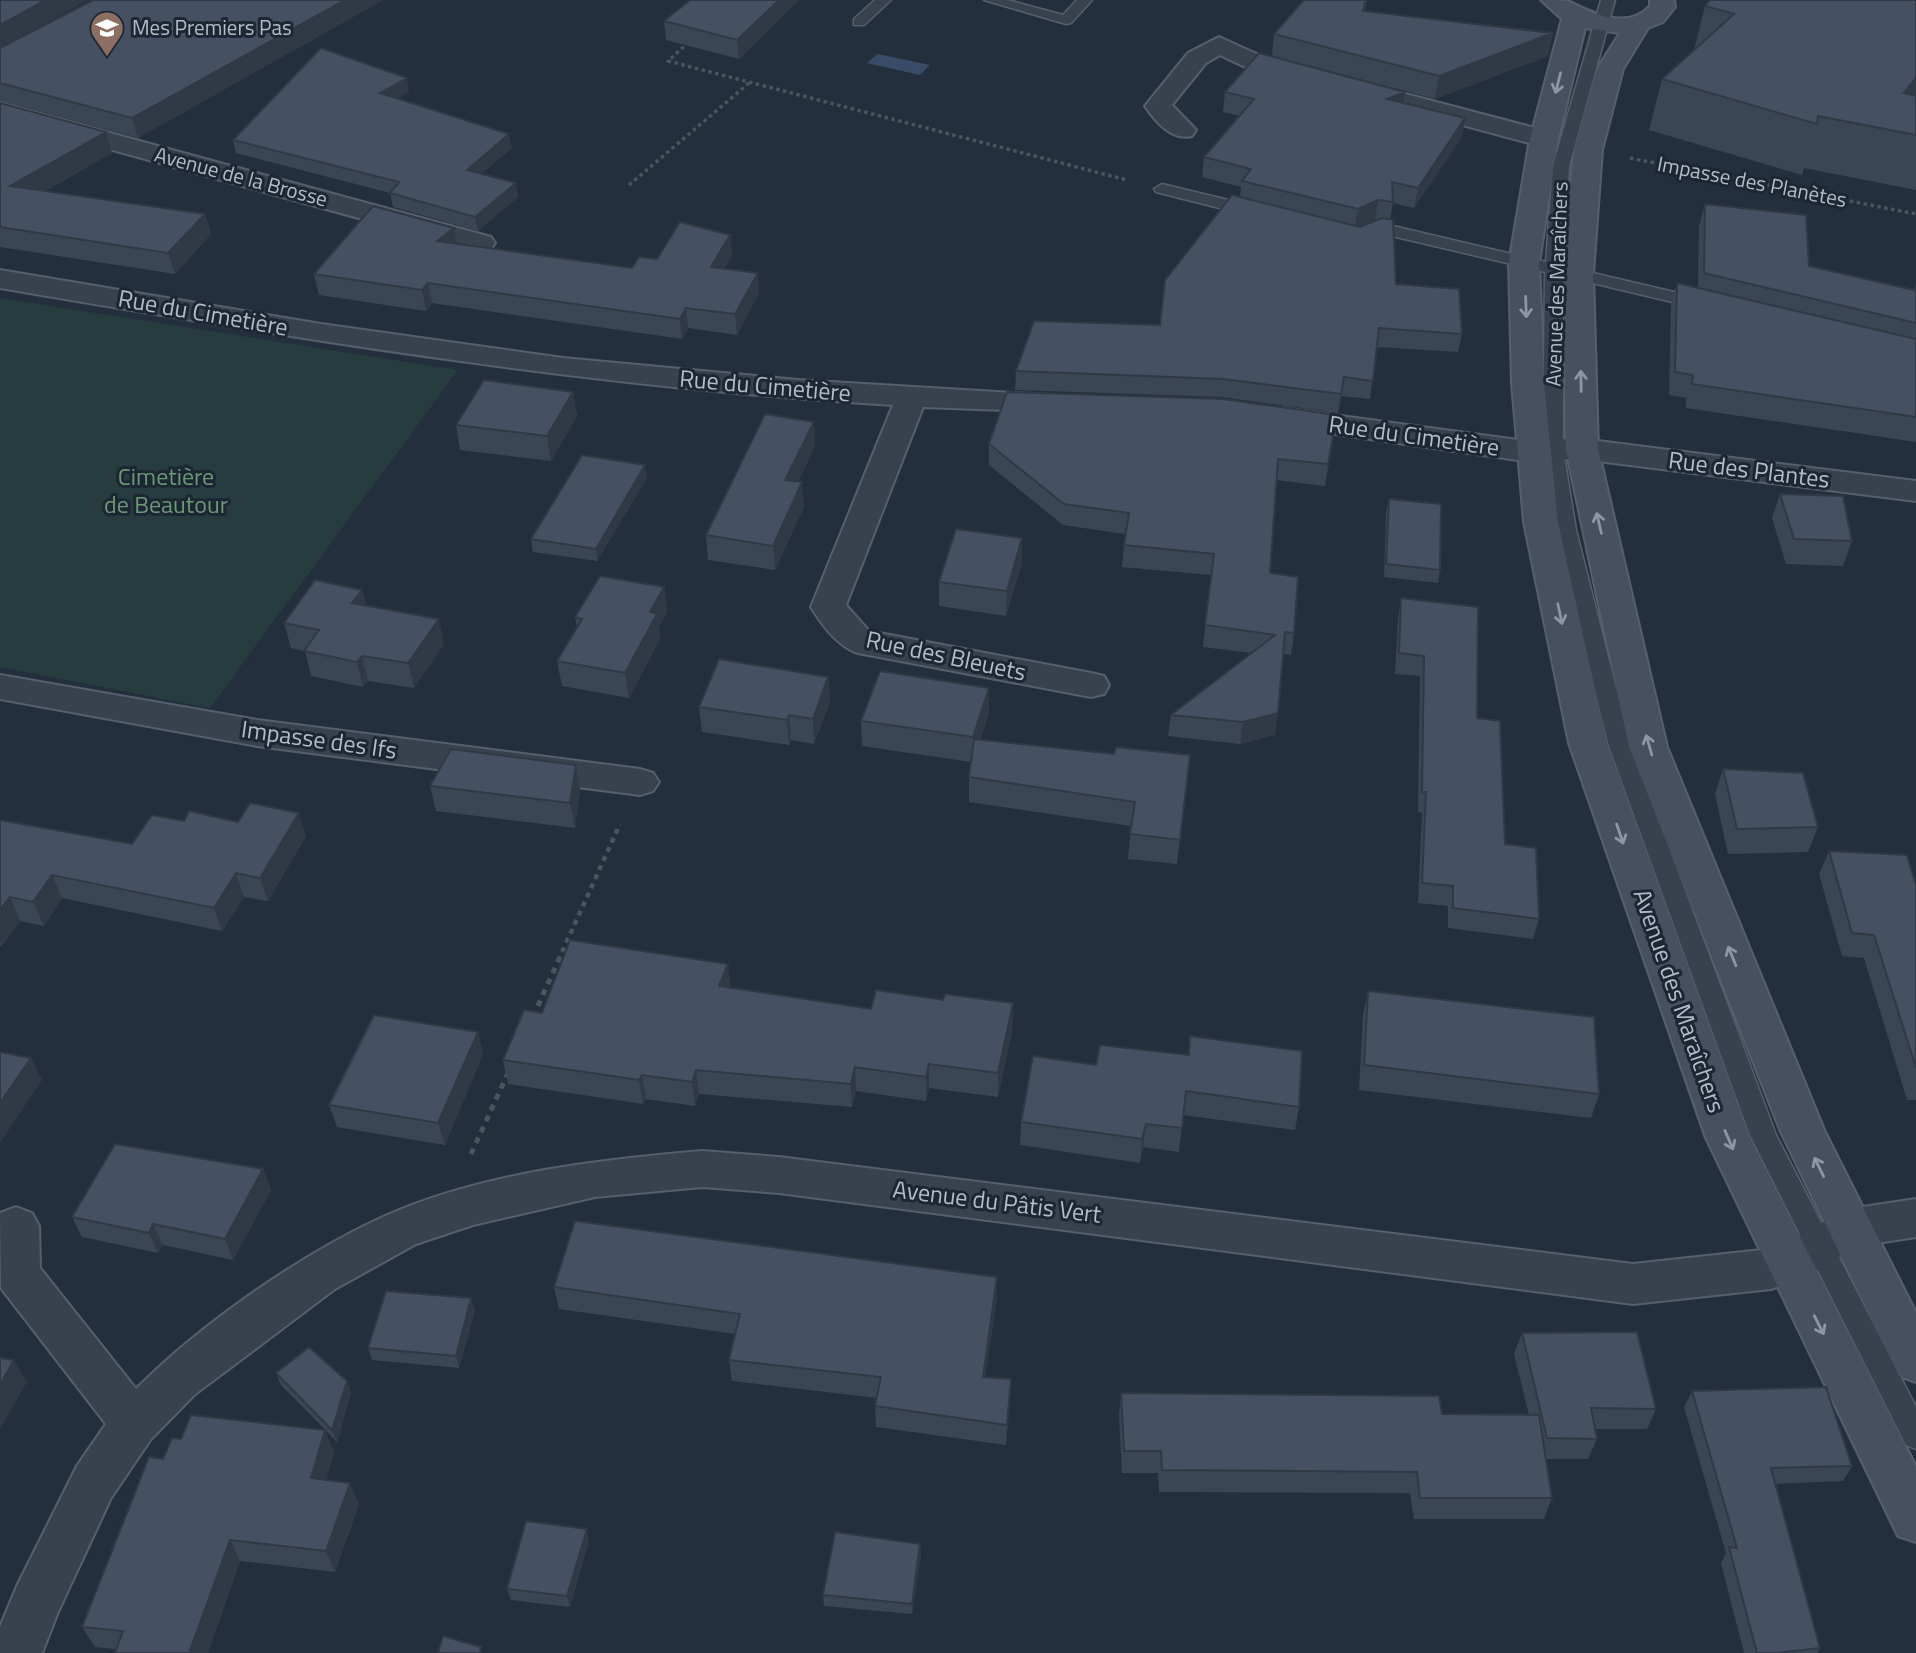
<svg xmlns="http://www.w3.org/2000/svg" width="1916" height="1653" font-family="'Titillium Web',sans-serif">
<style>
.green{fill:#263c3f}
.water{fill:#394c67}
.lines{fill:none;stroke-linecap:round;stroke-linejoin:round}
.lane-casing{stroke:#565f6c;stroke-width:3}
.street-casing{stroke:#565f6c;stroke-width:4}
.secondary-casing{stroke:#565f6c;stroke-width:4}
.path-far2{stroke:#44595c;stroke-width:3.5;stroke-dasharray:3.5 3.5;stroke-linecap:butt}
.path-far1{stroke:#44595c;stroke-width:4.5;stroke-dasharray:5 5;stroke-linecap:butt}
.path{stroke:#44595c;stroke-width:5;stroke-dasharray:6 6;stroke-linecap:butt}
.lane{fill:#38414e;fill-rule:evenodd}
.street{fill:#38414e;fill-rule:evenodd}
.secondary{fill:#465061;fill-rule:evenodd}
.wall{fill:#3b4654}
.shaded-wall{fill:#303945}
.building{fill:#455162;stroke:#303945;stroke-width:2}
.oneway{stroke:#8e96a5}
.labels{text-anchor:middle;stroke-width:6;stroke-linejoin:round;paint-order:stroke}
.far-poi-label{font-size:21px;fill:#b4bcc9;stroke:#1d2633;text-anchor:start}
.far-street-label{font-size:21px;fill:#b4bcc9;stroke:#1d2633}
.street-label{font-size:24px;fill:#b4bcc9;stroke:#1d2633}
.park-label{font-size:24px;fill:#6b9a76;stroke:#1d2633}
</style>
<rect width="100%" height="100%" fill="#242f3e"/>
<!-- green -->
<path class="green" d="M 0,298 L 458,370 L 210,708 L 0,667 Z"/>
<!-- water -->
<path class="water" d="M 878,54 L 930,65 L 920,75 L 867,63 Z"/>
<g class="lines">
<!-- lane casing -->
<g class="lane-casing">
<path id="lane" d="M 875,0 L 891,0 L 864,25 L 854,25 L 854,19 Z
M 984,0 L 1008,0 L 1063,15 L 1077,0 L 1092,0 L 1071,23 L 1066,24 Z
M 1601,0 L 1615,0 L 1569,166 L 1563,266 L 1708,300 L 1711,304 L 1702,309 L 1563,276 L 1563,449 L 1576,530 L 1630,743 L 1776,1135 L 1916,1407 L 1916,1449 L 1906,1445 L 1750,1135 L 1608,743 L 1556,530 L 1543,449 L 1545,272 L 1379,233 L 1366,238 L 1358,233 L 1376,222 L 1546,262 L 1553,166 Z
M 1162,184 L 1261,208 L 1263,212 L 1255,217 L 1156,192 L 1154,189 Z"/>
</g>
<!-- street casing -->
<g class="street-casing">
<path id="street" d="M 1219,37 L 1261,56 L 1554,133 L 1558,139 L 1554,145 L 1544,147 L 1243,66 L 1220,55 L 1206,63 L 1172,105 L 1196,130 L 1192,136 C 1172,141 1156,122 1145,106 L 1188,53 Z
M 0,103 L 491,237 L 495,243 L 491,249 L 481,252 L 471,249 L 0,119 Z
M 0,270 L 321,324 L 563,358 L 798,380 L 1066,396 L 1071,403 L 1066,410 L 1055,412 L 923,407 L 846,605 L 869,631 L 1091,673 L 1104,676 L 1109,685 L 1104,694 L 1091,697 L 858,653 C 838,647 822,625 811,607 L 893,405 C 590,387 298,339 0,288 Z
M 1282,408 L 1518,440 L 1582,439 L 1916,481 L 1916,501 L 1582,459 L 1518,460 L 1271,425 L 1266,418 L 1271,411 Z
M 0,675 L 257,720 L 640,769 L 653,773 L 659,782 L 653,791 L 640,795 L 257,746 L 0,699 Z
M 702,1151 L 779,1157 L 1633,1264 L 1771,1249 L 1849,1209 L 1916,1199 L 1916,1237 L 1858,1246 L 1804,1278 L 1771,1289 L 1633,1304 L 779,1193 L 702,1187 L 595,1197 L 473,1225 L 416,1244 L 335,1289 L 194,1395 L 151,1439 L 111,1498 L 58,1612 L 42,1653 L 0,1653 L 0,1627 L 17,1586 L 77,1466 L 106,1424 L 1,1288 L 0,1213 L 16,1207 L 32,1213 L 39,1226 L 40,1268 L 136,1389 C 201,1324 301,1254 385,1216 C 483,1173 596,1160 702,1151 Z"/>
</g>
<!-- secondary casing -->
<g class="secondary-casing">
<path id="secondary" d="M 1541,0 C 1549,0 1561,0 1568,1 C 1592,13 1627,31 1650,6 L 1650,0 L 1674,0 L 1675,7 L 1663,22 L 1648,28 L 1623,69 L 1602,150 L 1593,274 L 1598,449 L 1667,747 L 1825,1132 L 1916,1313 L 1916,1382 L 1899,1376 L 1781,1132 L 1629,747 L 1566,449 L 1563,274 L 1574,150 L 1597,69 L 1620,33 L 1585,28 L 1558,139 L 1539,263 L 1544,383 L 1558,522 L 1607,743 L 1750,1138 L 1916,1467 L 1916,1542 L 1898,1536 L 1706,1138 L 1569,743 L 1524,522 L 1512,383 L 1509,263 L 1530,139 L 1562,19 Z"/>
</g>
<!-- path-far2 -->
<path class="path-far2" d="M 689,42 L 668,61 L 1127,180
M 1630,158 L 1916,214
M 629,185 L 749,83"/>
<!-- path-far1 -->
<path class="path-far1" d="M 558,961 L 620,824"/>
<!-- path -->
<path class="path" d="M 533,1017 L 559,959
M 471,1154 L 508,1073"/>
<!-- lane -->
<use href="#lane" class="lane"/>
<!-- street -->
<use href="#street" class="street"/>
<!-- secondary -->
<use href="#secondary" class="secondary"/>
</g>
<!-- wall -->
<path class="wall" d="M 93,0 L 383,0 L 138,138 L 0,101 L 0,48 Z
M 690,0 L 799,0 L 739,59 L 666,40 L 664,21 Z
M 1367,0 L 1365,11 L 1553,33 L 1548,56 L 1435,99 L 1272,56 L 1274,34 Z
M 1916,0 L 1916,190 L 1804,168 L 1802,175 L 1649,130 L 1662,79 L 1694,50 L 1705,6 Z
M 409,91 L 397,99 L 512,148 L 481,174 L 516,183 L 518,197 L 478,231 L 393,207 L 390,193 L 236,153 L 233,140 Z
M 1225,92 L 1405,92 L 1404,103 L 1462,137 L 1414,208 L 1393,203 L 1390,219 L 1396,284 L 1462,334 L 1458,352 L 1377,347 L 1370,399 L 1341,396 L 1338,413 L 1221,397 L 1015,390 L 1016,371 L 1160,325 L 1240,197 L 1241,187 L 1202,177 L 1204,157 L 1240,116 L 1223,112 Z
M 0,103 L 112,153 L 45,191 L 205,214 L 211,234 L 175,274 L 0,247 Z
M 1705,204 L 1809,266 L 1914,290 L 1916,286 L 1916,442 L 1686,408 L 1686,398 L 1669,395 L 1671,305 L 1677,283 L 1698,288 L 1699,226 Z
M 730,235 L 732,255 L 724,269 L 759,293 L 737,335 L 688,328 L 682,339 L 432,303 L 426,311 L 319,295 L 314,274 L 457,244 L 632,268 Z
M 573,392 L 577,416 L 551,461 L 460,450 L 456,425 Z
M 1337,415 L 1325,486 L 1276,480 L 1270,573 L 1294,633 L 1291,655 L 1283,654 L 1275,735 L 1240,744 L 1168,736 L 1171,715 L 1251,653 L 1203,647 L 1211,575 L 1122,567 L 1125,534 L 1063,525 L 989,465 L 989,444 Z
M 815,446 L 798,482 L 804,507 L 775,570 L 708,560 L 706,535 Z
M 647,478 L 597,561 L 533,552 L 531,539 Z
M 1780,494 L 1852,541 L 1843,566 L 1786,564 L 1772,518 Z
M 1389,499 L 1440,570 L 1438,583 L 1384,577 L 1386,511 Z
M 1022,538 L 1022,563 L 1006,616 L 939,606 L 939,582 Z
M 664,587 L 667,612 L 659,627 L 660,639 L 629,698 L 562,686 L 557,661 L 577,628 L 575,617 Z
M 362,590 L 366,605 L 444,644 L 414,688 L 368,681 L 363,687 L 311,676 L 305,651 L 291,648 L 284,623 Z
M 1401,598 L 1477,718 L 1505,844 L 1539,919 L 1533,939 L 1448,928 L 1448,906 L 1418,903 L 1422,813 L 1418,812 L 1420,676 L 1395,674 L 1398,619 Z
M 828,677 L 830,702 L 814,744 L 791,740 L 789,745 L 702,732 L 699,707 Z
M 989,688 L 989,713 L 980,740 L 1114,754 L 1190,755 L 1177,864 L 1128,859 L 1131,826 L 969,802 L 969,777 L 971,762 L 862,746 L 861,721 Z
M 576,765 L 580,790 L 575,828 L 436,811 L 430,786 Z
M 1723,769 L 1818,827 L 1808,852 L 1728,854 L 1715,794 Z
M 0,820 L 132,844 L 184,821 L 306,836 L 268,901 L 244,897 L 222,931 L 62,898 L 44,926 L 20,921 L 2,946 L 0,946 Z
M 1829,851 L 1916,885 L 1916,1100 L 1907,1100 L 1864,958 L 1842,956 L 1819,874 Z
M 731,988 L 871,1009 L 1013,1027 L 998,1097 L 929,1088 L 926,1101 L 856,1091 L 852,1107 L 699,1094 L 695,1106 L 646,1099 L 643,1104 L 508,1084 L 503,1060 L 542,1013 Z
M 1368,991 L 1599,1094 L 1591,1118 L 1359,1090 L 1363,1015 Z
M 478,1032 L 483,1054 L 445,1145 L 337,1127 L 329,1105 Z
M 1033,1056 L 1299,1107 L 1295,1130 L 1183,1115 L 1179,1152 L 1143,1147 L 1140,1163 L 1020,1145 L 1021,1122 Z
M 263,1169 L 271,1190 L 233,1260 L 163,1245 L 158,1253 L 82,1237 L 72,1217 Z
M 997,1277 L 997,1298 L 985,1377 L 1010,1400 L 1006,1445 L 876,1427 L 875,1406 L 877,1398 L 732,1381 L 729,1360 L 735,1334 L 559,1309 L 554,1287 Z
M 475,1310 L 459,1368 L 372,1360 L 368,1348 Z
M 1522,1333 L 1656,1409 L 1647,1429 L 1595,1429 L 1597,1439 L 1588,1459 L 1546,1459 L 1552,1498 L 1544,1519 L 1414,1519 L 1410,1493 L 1159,1492 L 1158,1473 L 1122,1473 L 1119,1415 L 1121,1393 L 1442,1414 L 1529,1415 L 1514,1354 Z
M 276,1373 L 347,1381 L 351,1393 L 337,1442 L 281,1385 Z
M 1692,1391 L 1852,1466 L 1843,1481 L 1775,1484 L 1820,1648 L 1817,1653 L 1744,1653 L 1721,1563 L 1726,1553 L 1684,1407 Z
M 334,1452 L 326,1480 L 359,1504 L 335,1572 L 240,1561 L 208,1653 L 115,1653 L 116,1649 L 95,1647 L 82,1627 L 163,1459 Z
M 589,1540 L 570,1607 L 511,1600 L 507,1589 Z
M 920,1544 L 921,1555 L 912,1614 L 824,1606 L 823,1595 Z"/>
<!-- shaded-wall -->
<path class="shaded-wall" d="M 46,0 L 88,0 L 0,48 L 0,25 Z
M 345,0 L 383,0 L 138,138 L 132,118 Z
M 779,0 L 799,0 L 739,59 L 737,40 Z
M 1553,33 L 1548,56 L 1435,99 L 1439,76 Z
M 407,78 L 409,91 L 383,107 L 380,93 Z
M 1916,78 L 1916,108 L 1904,93 Z
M 1405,92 L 1402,112 L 1387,99 Z
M 1465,118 L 1462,137 L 1414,208 L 1418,188 Z
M 106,132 L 112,153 L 17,206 L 10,186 Z
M 509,134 L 512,148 L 469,184 L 467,170 Z
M 516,183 L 518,197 L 478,231 L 475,217 Z
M 1378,200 L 1375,220 L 1355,229 L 1358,209 Z
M 205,214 L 211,234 L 175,274 L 168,253 Z
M 454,228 L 457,248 L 437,241 Z
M 730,235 L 732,255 L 713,287 L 711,267 Z
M 758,273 L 759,293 L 737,335 L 735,314 Z
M 428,283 L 432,303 L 426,311 L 422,290 Z
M 686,308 L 688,328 L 682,339 L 680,319 Z
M 573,392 L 577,416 L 551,461 L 547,436 Z
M 1337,415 L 1334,437 L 1325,486 L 1328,464 Z
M 814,422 L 815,446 L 787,504 L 785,480 Z
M 645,465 L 647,478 L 597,561 L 596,549 Z
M 802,482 L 804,507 L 775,570 L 773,546 Z
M 1022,538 L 1022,563 L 1006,616 L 1007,591 Z
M 664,587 L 667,612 L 659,627 L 660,639 L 629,698 L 625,673 L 650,612 Z
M 362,590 L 368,614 L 352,603 Z
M 439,619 L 444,644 L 414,688 L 408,663 Z
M 362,656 L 368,681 L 363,687 L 357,662 Z
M 828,677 L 830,702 L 814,744 L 813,719 Z
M 989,688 L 989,713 L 973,762 L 973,737 Z
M 1278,713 L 1275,735 L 1240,744 L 1243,722 Z
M 789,715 L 791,740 L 789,745 L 787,720 Z
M 576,765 L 580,790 L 575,828 L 570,803 Z
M 299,813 L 306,836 L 268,901 L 260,878 Z
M 236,873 L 244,897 L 222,931 L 214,908 Z
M 52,875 L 62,898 L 44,926 L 33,902 Z
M 10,897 L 20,921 L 2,946 L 0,942 L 0,910 Z
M 728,964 L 731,988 L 719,986 Z
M 1013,1003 L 1013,1027 L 998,1097 L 998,1073 Z
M 478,1032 L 483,1054 L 445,1145 L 438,1123 Z
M 31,1058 L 42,1080 L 0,1143 L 0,1103 Z
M 929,1064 L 929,1088 L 926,1101 L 926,1077 Z
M 855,1067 L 856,1091 L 852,1107 L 851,1084 Z
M 696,1070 L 699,1094 L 695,1106 L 692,1082 Z
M 642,1075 L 646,1099 L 643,1104 L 639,1080 Z
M 1146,1124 L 1143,1147 L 1140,1163 L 1142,1139 Z
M 263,1169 L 271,1190 L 233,1260 L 225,1239 Z
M 153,1224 L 163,1245 L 158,1253 L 149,1233 Z
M 997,1277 L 997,1298 L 982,1398 L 983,1377 Z
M 471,1298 L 475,1310 L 459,1368 L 456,1356 Z
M 14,1360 L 27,1382 L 0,1429 L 0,1385 Z
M 1011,1379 L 1010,1400 L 1006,1445 L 1007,1425 Z
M 347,1381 L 351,1393 L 337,1442 L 332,1430 Z
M 325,1430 L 334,1452 L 321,1499 L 311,1478 Z
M 350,1483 L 359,1504 L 335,1572 L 326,1551 Z
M 587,1529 L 589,1540 L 570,1607 L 567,1596 Z
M 230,1540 L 240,1561 L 208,1653 L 189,1653 Z
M 920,1544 L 921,1555 L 912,1614 L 912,1604 Z"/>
<!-- building -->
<path class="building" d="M 0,0 L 46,0 L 0,25 Z
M 93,0 L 345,0 L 132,118 L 0,83 L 0,48 Z
M 690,0 L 779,0 L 737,40 L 664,21 Z
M 1304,0 L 1366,0 L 1363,11 L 1553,33 L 1439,76 L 1274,34 Z
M 1710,0 L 1916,0 L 1916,78 L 1904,93 L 1916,96 L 1916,135 L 1818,116 L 1817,124 L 1662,79 L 1734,14 L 1705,6 Z
M 321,48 L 407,78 L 380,93 L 509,134 L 467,170 L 516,183 L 475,217 L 390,193 L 399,182 L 233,140 Z
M 1259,53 L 1405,92 L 1387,99 L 1465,118 L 1418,188 L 1392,182 L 1393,202 L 1378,200 L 1358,209 L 1242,181 L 1251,169 L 1204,157 L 1254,99 L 1225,92 Z
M 0,103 L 106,132 L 10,186 L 205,214 L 168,253 L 0,227 Z
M 1232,195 L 1360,227 L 1382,218 L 1393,220 L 1396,284 L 1459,289 L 1462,334 L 1379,328 L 1373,381 L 1344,377 L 1341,394 L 1223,379 L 1016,371 L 1034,321 L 1160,325 L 1165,280 Z
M 1705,204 L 1806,215 L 1809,266 L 1914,290 L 1916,286 L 1916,323 L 1704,273 Z
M 373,206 L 454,228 L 437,241 L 632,268 L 639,257 L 657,259 L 680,222 L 730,235 L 711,267 L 758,273 L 735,314 L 686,308 L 680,319 L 428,283 L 422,290 L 314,274 Z
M 1677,283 L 1916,339 L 1916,417 L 1692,384 L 1693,375 L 1675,372 Z
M 484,380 L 573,392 L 547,436 L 456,425 Z
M 1007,392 L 1223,399 L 1337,415 L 1328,464 L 1278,459 L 1270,573 L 1298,577 L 1294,633 L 1285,632 L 1278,713 L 1243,722 L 1171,715 L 1275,635 L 1205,625 L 1214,554 L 1124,545 L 1129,513 L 1064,504 L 989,444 Z
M 765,414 L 814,422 L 785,480 L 802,482 L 773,546 L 706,535 Z
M 582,455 L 645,465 L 596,549 L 531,539 Z
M 1780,494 L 1843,496 L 1852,541 L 1794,539 Z
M 1389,499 L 1441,504 L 1440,570 L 1386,564 Z
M 956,529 L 1022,538 L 1007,591 L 939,582 Z
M 600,576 L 664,587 L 650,612 L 657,614 L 625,673 L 557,661 L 582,619 L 575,617 Z
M 315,580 L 362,590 L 352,603 L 439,619 L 408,663 L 362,656 L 357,662 L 304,651 L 319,630 L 284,623 Z
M 1401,598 L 1478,607 L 1477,718 L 1500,721 L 1505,844 L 1536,848 L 1539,919 L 1453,908 L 1453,886 L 1422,883 L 1426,792 L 1422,792 L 1424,656 L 1399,653 Z
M 719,659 L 828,677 L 813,719 L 789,715 L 787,720 L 699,707 Z
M 880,671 L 989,688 L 973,737 L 861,721 Z
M 974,739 L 1114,754 L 1116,747 L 1190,755 L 1180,840 L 1130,834 L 1135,802 L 969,777 Z
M 451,749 L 576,765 L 570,803 L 430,786 Z
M 1723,769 L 1803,773 L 1818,827 L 1737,829 Z
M 250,803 L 299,813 L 260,878 L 236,873 L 214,908 L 52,875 L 33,902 L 10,897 L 0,910 L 0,820 L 132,844 L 152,815 L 184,821 L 189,811 L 238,822 Z
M 1829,851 L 1907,855 L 1916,885 L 1916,1068 L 1874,935 L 1852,933 Z
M 570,940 L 728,964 L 719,986 L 871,1009 L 876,990 L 943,1000 L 945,994 L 1013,1003 L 998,1073 L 929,1064 L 926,1077 L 855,1067 L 851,1084 L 696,1070 L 692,1082 L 642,1075 L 639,1080 L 503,1060 L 524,1010 L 542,1013 Z
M 1368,991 L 1594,1017 L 1599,1094 L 1364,1065 Z
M 374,1015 L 478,1032 L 438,1123 L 329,1105 Z
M 1190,1036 L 1302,1051 L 1299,1107 L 1186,1091 L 1182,1128 L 1146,1124 L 1142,1139 L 1021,1122 L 1033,1056 L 1096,1065 L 1100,1045 L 1189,1055 Z
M 0,1052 L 31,1058 L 0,1103 Z
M 115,1144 L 263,1169 L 225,1239 L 153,1224 L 149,1233 L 72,1217 Z
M 575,1221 L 997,1277 L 983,1377 L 1011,1379 L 1007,1425 L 875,1406 L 881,1377 L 729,1360 L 740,1314 L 554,1287 Z
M 386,1291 L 471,1298 L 456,1356 L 368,1348 Z
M 1637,1332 L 1656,1409 L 1591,1408 L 1597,1439 L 1547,1438 L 1522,1333 Z
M 309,1347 L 347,1381 L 332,1430 L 276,1373 Z
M 0,1358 L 14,1360 L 0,1385 Z
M 1826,1387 L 1852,1466 L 1771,1468 L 1820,1648 L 1775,1653 L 1757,1653 L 1729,1547 L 1737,1548 L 1692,1391 Z
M 1121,1393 L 1439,1396 L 1442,1414 L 1539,1415 L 1552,1498 L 1420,1498 L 1417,1472 L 1162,1470 L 1161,1451 L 1124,1451 Z
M 191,1415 L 325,1430 L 311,1478 L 350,1483 L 326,1551 L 230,1540 L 189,1653 L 115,1653 L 123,1631 L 82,1627 L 149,1457 L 163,1459 L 172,1438 L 181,1439 Z
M 526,1521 L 587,1529 L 567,1596 L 507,1589 Z
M 835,1532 L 920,1544 L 912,1604 L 823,1595 Z
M 443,1636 L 481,1647 L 480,1653 L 438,1653 Z"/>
<!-- one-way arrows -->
<defs><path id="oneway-shaft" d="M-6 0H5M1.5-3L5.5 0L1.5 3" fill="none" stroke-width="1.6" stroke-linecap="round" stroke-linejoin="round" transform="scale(1.75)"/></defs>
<g class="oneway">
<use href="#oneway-shaft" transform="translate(1558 83) rotate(104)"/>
<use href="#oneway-shaft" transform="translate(1526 307) rotate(88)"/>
<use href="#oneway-shaft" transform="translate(1581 381) rotate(-91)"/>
<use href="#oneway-shaft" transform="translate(1599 523) rotate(-103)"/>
<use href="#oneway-shaft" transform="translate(1560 614) rotate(78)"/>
<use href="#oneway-shaft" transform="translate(1649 745) rotate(-106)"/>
<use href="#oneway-shaft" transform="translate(1620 834) rotate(71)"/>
<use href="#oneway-shaft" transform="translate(1732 956) rotate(-112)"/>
<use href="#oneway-shaft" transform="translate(1729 1140) rotate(67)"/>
<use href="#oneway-shaft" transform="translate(1819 1167) rotate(-116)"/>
<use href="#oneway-shaft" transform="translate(1819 1325) rotate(63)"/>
</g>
<!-- icons -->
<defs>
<g id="school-pin" transform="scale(1.75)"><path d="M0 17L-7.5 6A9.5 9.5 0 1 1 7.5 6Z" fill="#8d6e63" stroke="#1d2633"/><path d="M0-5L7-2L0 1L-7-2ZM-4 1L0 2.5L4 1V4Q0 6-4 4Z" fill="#fff"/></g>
</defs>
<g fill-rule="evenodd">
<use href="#school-pin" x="107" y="28"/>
</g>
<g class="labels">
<!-- far-poi labels -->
<g class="far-poi-label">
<text x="132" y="35">Mes Premiers Pas</text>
</g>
<!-- far-street labels -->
<g class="far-street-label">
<text transform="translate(241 177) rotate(15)" y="7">Avenue de la Brosse</text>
<text transform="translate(1752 182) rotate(11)" y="7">Impasse des Planètes</text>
<text transform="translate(1557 284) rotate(-88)" y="7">Avenue des Maraîchers</text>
</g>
<!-- street labels -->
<g class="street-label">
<text transform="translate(203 313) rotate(10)" y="8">Rue du Cimetière</text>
<text transform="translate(765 386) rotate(5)" y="8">Rue du Cimetière</text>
<text transform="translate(1414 436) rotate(8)" y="8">Rue du Cimetière</text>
<text transform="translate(1749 470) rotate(7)" y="8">Rue des Plantes</text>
<text transform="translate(946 656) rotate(12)" y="8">Rue des Bleuets</text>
<text transform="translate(319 740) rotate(8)" y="8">Impasse des Ifs</text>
<text transform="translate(1679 1001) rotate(71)" y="8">Avenue des Maraîchers</text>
<text transform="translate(997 1202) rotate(7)" y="8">Avenue du Pâtis Vert</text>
</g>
<!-- park labels -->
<g class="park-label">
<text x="166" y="485">Cimetière<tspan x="166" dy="28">de Beautour</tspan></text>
</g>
</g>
</svg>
